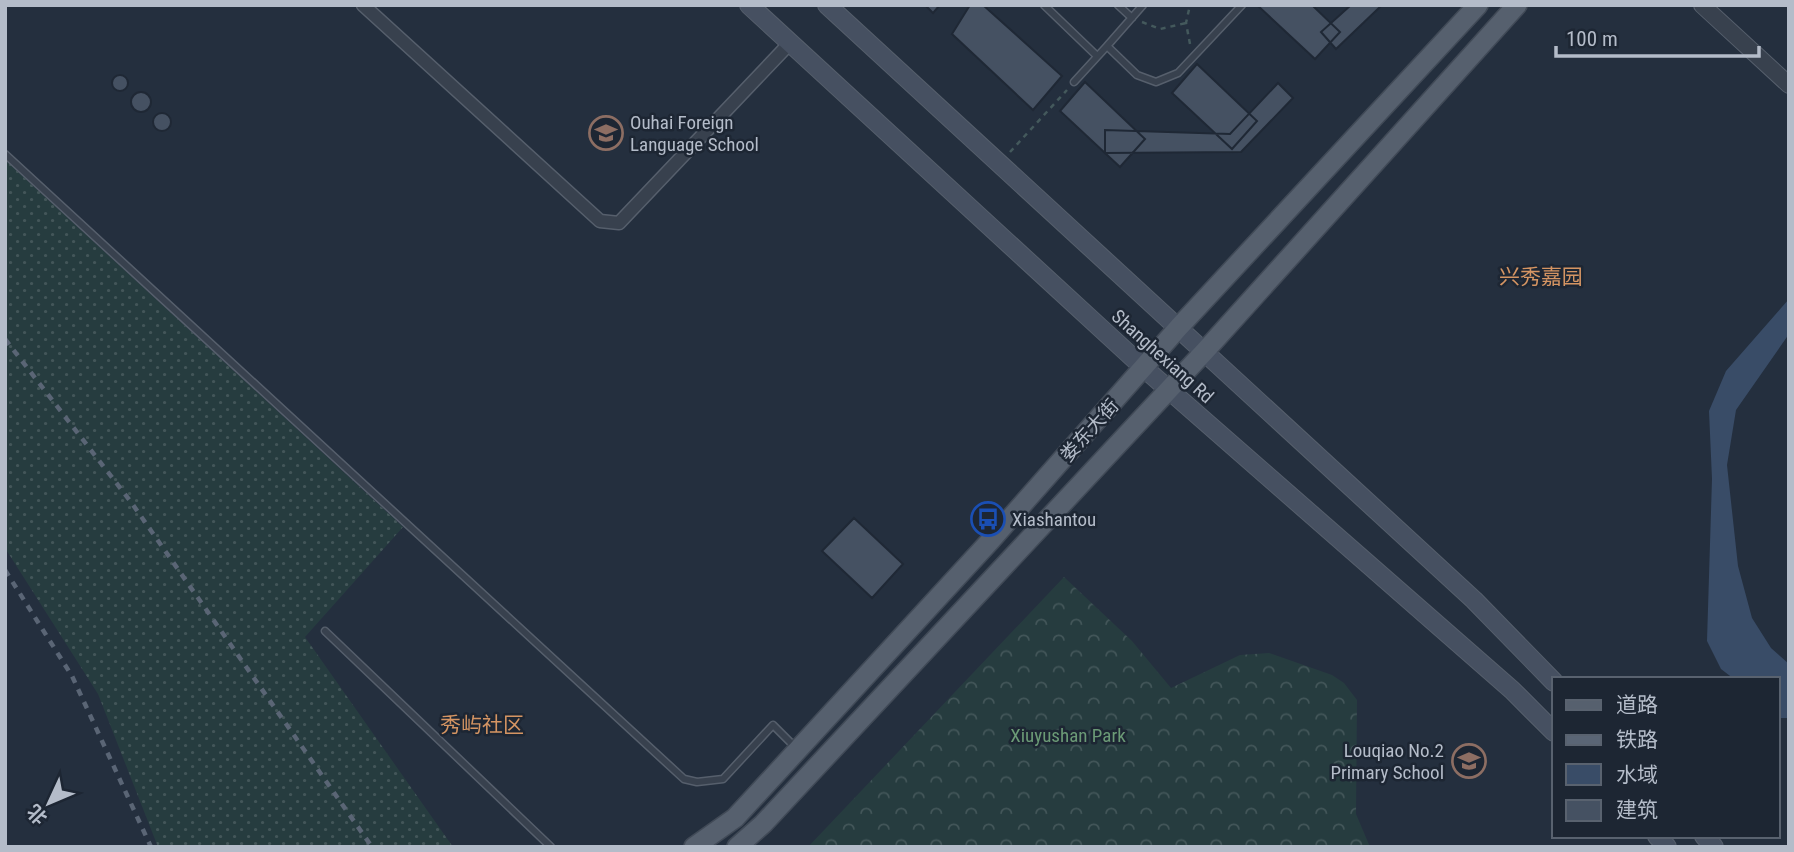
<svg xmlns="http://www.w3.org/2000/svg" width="1794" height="852" font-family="'Roboto Condensed','Noto Sans SC',sans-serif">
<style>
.grass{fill:url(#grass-dots)}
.forest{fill:url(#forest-crowns)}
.water{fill:#394c67}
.building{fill:#455162;stroke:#1f2835;stroke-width:2}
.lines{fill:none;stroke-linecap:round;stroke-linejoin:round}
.service-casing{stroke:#565f6c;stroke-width:9}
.minor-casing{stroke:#565f6c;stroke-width:15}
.tertiary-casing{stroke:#565f6c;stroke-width:18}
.secondary-casing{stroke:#565f6c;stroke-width:20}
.primary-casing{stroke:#414a57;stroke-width:22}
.path{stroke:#44595c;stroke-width:2.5;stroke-dasharray:5 5;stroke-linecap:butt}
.service{stroke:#38414e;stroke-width:6}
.minor{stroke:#38414e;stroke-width:12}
.tertiary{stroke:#38414e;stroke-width:16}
.secondary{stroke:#465061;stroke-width:18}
.primary{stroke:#56606e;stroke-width:19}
.rail{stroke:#5a6575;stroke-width:4.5;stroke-dasharray:7 7;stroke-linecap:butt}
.labels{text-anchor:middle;stroke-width:5;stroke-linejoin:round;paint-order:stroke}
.poi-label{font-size:19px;fill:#b4bcc9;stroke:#1d2633;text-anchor:start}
.street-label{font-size:19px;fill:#b4bcc9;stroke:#1d2633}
.park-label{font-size:19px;fill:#6b9a76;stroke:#1d2633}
.neighbourhood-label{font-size:21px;fill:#d59563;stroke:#1d2633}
</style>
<defs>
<pattern id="grass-dots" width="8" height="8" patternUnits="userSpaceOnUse" patternTransform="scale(1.75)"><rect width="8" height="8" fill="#263c3f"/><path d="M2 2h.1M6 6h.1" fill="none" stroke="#435659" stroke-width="1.8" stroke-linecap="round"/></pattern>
<pattern id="forest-crowns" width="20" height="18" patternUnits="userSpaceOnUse" patternTransform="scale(1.75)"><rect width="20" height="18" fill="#263c3f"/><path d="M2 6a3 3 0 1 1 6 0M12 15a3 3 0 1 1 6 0" fill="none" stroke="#435659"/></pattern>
</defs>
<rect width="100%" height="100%" fill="#242f3e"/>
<!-- grass -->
<path class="grass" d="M 5,160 L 403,527 L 305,637 L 453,847 L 158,847 L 98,694 L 5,548 Z"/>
<!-- forest -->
<path class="forest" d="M 1064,577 L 1132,641 L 1171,688 L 1240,655 L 1269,653 L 1332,675 L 1344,683 L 1357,700 L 1356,814 L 1370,847 L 808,847 Z"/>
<!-- water -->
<path class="water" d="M 1789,299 L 1789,334 L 1736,410 L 1727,465 L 1738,566 L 1752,618 L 1771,648 L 1789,664 L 1789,718 L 1778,718 L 1778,679 L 1734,679 L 1721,669 L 1707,641 L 1712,479 L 1709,411 L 1726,371 Z"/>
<!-- building -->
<path class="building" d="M 925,5 L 940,5 L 933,13 Z
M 970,5 L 983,5 L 1062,76 L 1033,110 L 952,34 Z
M 1257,5 L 1312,5 L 1340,32 L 1315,59 Z
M 1351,5 L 1382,5 L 1336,49 L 1321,32 Z
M 1197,64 L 1257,121 L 1232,149 L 1172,93 Z
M112 83a8 8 0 1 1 16 0a8 8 0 1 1-16 0Z
M 1085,82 L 1145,139 L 1120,167 L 1060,111 Z
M 1278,83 L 1293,98 L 1241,152 L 1105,153 L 1105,130 L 1230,134 Z
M131 102a10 10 0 1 1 20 0a10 10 0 1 1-20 0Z
M153 122a9 9 0 1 1 18 0a9 9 0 1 1-18 0Z
M 854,518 L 903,564 L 872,598 L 822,551 Z"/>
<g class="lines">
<!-- service casing -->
<g class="service-casing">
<path id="service" d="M 1044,5 L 1097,56
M 1118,5 L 1132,18
M 1107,46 L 1143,5
M 1074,82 L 1107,46 L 1137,75 L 1156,82 L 1178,73 L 1242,5
M 5,154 L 684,779 L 697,782 L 723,779 L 773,725 L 796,748
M 325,631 L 551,847"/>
</g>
<!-- minor casing -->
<g class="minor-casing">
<path id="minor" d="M 363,5 L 600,221 L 619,223 L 790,43"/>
</g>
<!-- tertiary casing -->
<g class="tertiary-casing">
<path id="tertiary" d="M 1702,5 L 1789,85"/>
</g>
<!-- secondary casing -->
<g class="secondary-casing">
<path id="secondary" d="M 749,5 L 1144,368 L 1512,690 L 1554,732
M 827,5 L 1474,600 L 1554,682
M 1657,836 L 1667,847
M 1704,836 L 1714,847"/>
</g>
<!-- primary casing -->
<g class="primary-casing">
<path id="primary" d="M 694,847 L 735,818 L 991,540 L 1179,327 L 1478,5
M 737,847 L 763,824 L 1205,351 L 1517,5"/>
</g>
<!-- path -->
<path class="path" d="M 1142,22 L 1160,29 L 1186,23
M 1190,44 L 1186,23 L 1190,5
M 1010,152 L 1067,90"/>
<!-- service -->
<use href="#service" class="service"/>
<!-- minor -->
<use href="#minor" class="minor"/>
<!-- tertiary -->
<use href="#tertiary" class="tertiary"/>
<!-- secondary -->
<use href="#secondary" class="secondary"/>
<!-- primary -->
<use href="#primary" class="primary"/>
<!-- rail -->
<path class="rail" d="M 5,339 L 131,502 L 372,847
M 5,570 L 72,676 L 151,847"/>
</g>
<!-- icons -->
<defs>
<g id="school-ring" transform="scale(1.75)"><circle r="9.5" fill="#1d2633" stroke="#8d6e63" stroke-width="1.5"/><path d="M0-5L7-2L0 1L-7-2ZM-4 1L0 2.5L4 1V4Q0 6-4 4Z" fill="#8d6e63"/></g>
<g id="bus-ring" transform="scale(1.75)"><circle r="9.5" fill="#1d2633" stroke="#1a4fb4" stroke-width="1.5"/><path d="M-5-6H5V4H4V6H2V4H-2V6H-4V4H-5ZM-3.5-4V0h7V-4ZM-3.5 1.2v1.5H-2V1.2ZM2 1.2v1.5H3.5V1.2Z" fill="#1a4fb4"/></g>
</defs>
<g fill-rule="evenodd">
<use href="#school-ring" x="606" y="133"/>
<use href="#bus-ring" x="988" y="519"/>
<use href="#school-ring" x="1469" y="761"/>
</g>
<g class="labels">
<!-- poi labels -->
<g class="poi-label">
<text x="630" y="129">Ouhai Foreign<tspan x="630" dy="22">Language School</tspan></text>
<text x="1012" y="526">Xiashantou</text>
<text x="1444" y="757" text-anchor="end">Louqiao No.2<tspan x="1444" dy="22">Primary School</tspan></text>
</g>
<!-- street labels -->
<g class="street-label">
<text transform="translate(1163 356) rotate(42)" y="7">Shanghexiang Rd</text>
<text transform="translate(1089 430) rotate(-48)" y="7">娄东大街</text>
</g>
<!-- park labels -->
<g class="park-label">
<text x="1068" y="742">Xiuyushan Park</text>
</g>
<!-- neighbourhood labels -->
<g class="neighbourhood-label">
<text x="1541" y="284">兴秀嘉园</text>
<text x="482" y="732">秀屿社区</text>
</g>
</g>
<!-- border -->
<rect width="1794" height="852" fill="none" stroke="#b4bcc9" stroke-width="14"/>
<!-- legend -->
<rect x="1552" y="677" width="228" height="161" fill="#1d2633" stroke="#59626f" stroke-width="2"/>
<rect x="1566" y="700" width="35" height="10" fill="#56606e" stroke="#59626f" stroke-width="2"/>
<text x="1616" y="712" font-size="21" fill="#b4bcc9">道路</text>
<rect x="1566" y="735" width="35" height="10" fill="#5a6575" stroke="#59626f" stroke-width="2"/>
<text x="1616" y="747" font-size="21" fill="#b4bcc9">铁路</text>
<rect x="1566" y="764" width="35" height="21" fill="#394c67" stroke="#59626f" stroke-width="2"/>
<text x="1616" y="782" font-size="21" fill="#b4bcc9">水域</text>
<rect x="1566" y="800" width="35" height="21" fill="#455162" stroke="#59626f" stroke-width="2"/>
<text x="1616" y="817" font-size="21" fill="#b4bcc9">建筑</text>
<!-- north arrow -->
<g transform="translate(49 803) rotate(226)" stroke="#1d2633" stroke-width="5" paint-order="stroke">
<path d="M0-5L12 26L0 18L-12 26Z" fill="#b4bcc9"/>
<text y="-10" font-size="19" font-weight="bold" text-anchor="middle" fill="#b4bcc9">北</text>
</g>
<!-- scale -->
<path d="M1556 46v10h203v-10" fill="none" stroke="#b4bcc9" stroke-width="3.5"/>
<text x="1566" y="46" font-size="21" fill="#b4bcc9" stroke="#1d2633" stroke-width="5" paint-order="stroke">100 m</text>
</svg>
